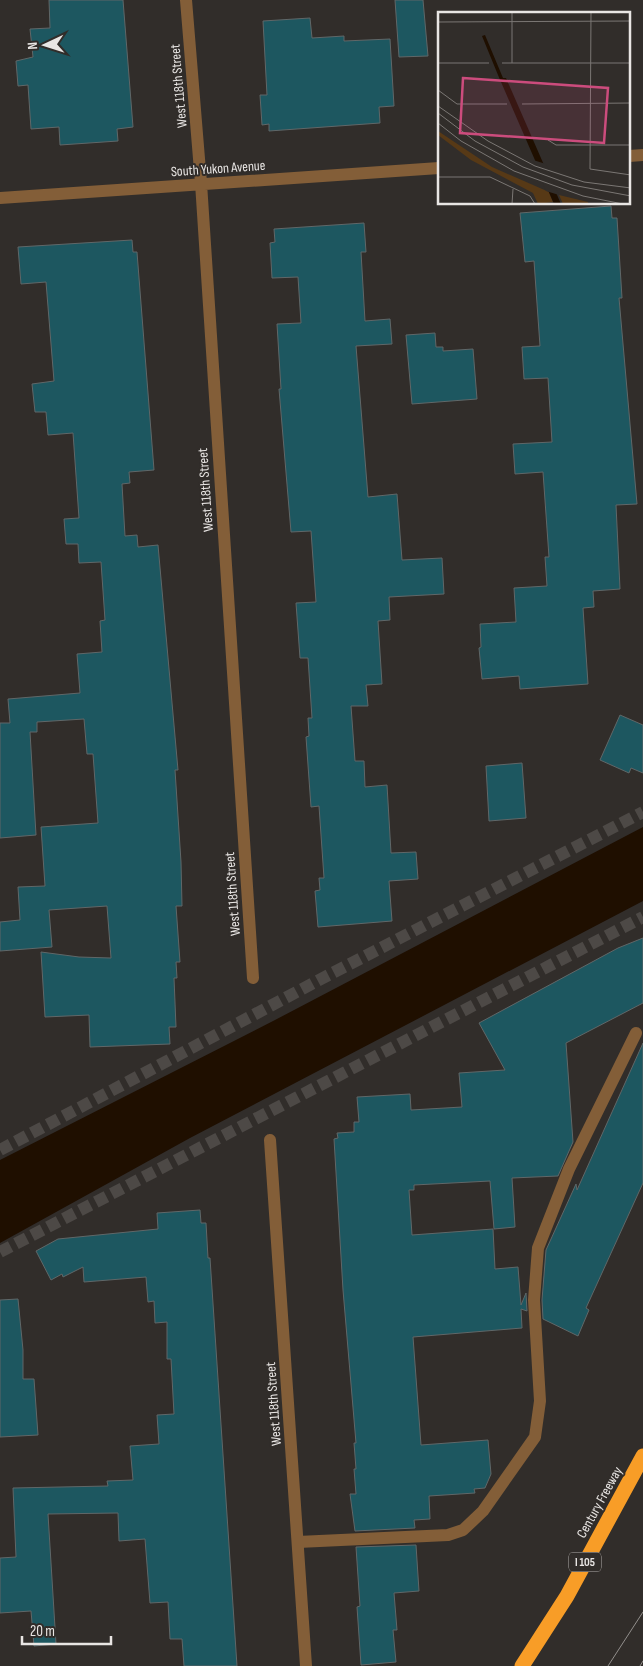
<svg xmlns="http://www.w3.org/2000/svg" width="643" height="1666" font-family="'Sofia Sans Condensed',sans-serif">
<style>
.water{fill:#1f0f00}
.building{fill:#1d5760;stroke:#606768}
.lines{fill:none;stroke-linecap:round;stroke-linejoin:round}
.minor-tunnel{stroke:#4d4946;stroke-width:12;stroke-dasharray:12 6;stroke-linecap:butt}
.minor{stroke:#835e38;stroke-width:12}
.highway{stroke:#f89d27;stroke-width:15}
.tram{stroke:#928f8c;stroke-width:1}
.labels{text-anchor:middle;stroke-width:4;stroke-linejoin:round;paint-order:stroke}
.shield{fill:#312d2a;stroke:#b2aeac;stroke-width:1}
.shield-label{font-size:12px;font-weight:bold;fill:#e9e6e4}
.street-label{font-size:14px;fill:#e9e6e4;stroke:#312d2a}
.inset-road{fill:none;stroke:#7b7774;stroke-width:1}
.view{fill:#cc4c7d;fill-opacity:0.15;stroke:#cc4c7d;stroke-width:2.5}
.inset-edge{fill:none;stroke:#e9e6e4;stroke-width:2.5}
</style>
<rect width="100%" height="100%" fill="#312d2a"/>
<!-- water -->
<path class="water" d="M 643,827 L 643,901 L 190,1138 L 0,1243 L 0,1160 L 275,1020 Z"/>
<!-- building -->
<path class="building" d="M 49,0 L 123,0 L 133,127 L 117,129 L 118,141 L 60,145 L 59,127 L 31,129 L 28,85 L 18,86 L 16,61 L 33,57 L 30,29 L 50,28 Z
M 395,0 L 423,0 L 428,56 L 399,57 Z
M 310,18 L 312,38 L 344,36 L 344,41 L 390,39 L 394,106 L 379,107 L 380,123 L 269,131 L 269,124 L 262,125 L 260,95 L 267,95 L 263,21 Z
M 611,206 L 612,218 L 617,218 L 622,298 L 619,298 L 637,504 L 616,505 L 620,589 L 593,591 L 594,607 L 583,608 L 588,684 L 520,689 L 519,676 L 482,679 L 479,648 L 481,647 L 480,624 L 516,622 L 514,588 L 547,586 L 545,557 L 549,557 L 543,472 L 515,474 L 513,444 L 552,442 L 548,378 L 524,379 L 522,347 L 540,346 L 534,261 L 525,262 L 520,213 Z
M 364,223 L 366,252 L 361,252 L 365,321 L 390,319 L 392,344 L 356,346 L 368,497 L 397,494 L 402,560 L 442,558 L 444,594 L 389,597 L 390,620 L 378,621 L 382,684 L 366,685 L 368,706 L 351,706 L 355,761 L 364,761 L 365,787 L 387,785 L 391,853 L 416,852 L 418,879 L 389,881 L 392,921 L 318,927 L 315,891 L 320,890 L 319,878 L 324,878 L 319,806 L 311,807 L 306,737 L 309,736 L 308,718 L 312,718 L 308,658 L 300,658 L 296,603 L 316,602 L 311,531 L 291,532 L 279,389 L 281,389 L 277,324 L 301,323 L 298,277 L 272,278 L 270,243 L 275,242 L 274,229 Z
M 132,240 L 133,252 L 137,252 L 154,470 L 129,472 L 130,483 L 122,484 L 125,536 L 137,535 L 138,547 L 158,545 L 178,770 L 175,770 L 181,862 L 182,906 L 176,906 L 180,962 L 176,962 L 177,978 L 174,978 L 176,1027 L 169,1027 L 170,1044 L 90,1047 L 89,1015 L 45,1017 L 41,952 L 79,957 L 111,958 L 107,906 L 49,910 L 52,947 L 0,951 L 0,922 L 20,920 L 18,887 L 45,886 L 41,827 L 98,823 L 93,754 L 87,754 L 84,719 L 37,722 L 37,732 L 30,732 L 36,835 L 0,838 L 0,723 L 10,723 L 8,699 L 80,693 L 77,654 L 102,652 L 100,621 L 105,620 L 101,562 L 79,563 L 78,544 L 66,544 L 64,519 L 79,518 L 73,433 L 48,435 L 46,412 L 35,412 L 32,384 L 54,381 L 46,282 L 21,284 L 18,247 Z
M 435,333 L 436,347 L 443,347 L 443,351 L 473,349 L 477,399 L 412,404 L 406,335 Z
M 620,715 L 643,725 L 643,773 L 631,768 L 629,773 L 600,760 Z
M 522,763 L 526,818 L 489,821 L 486,766 Z
M 643,938 L 643,1003 L 566,1043 L 573,1142 L 558,1176 L 512,1178 L 515,1227 L 494,1229 L 490,1181 L 414,1185 L 414,1190 L 409,1190 L 412,1235 L 493,1229 L 495,1269 L 518,1267 L 521,1305 L 526,1293 L 527,1311 L 521,1309 L 522,1328 L 413,1337 L 421,1445 L 488,1440 L 491,1474 L 485,1488 L 474,1489 L 475,1493 L 429,1496 L 430,1519 L 414,1520 L 415,1528 L 355,1531 L 350,1494 L 356,1494 L 354,1469 L 356,1469 L 354,1443 L 356,1443 L 343,1290 L 334,1139 L 338,1138 L 337,1133 L 354,1132 L 354,1122 L 359,1122 L 357,1097 L 410,1094 L 411,1110 L 462,1107 L 459,1073 L 505,1070 L 479,1023 L 618,948 Z
M 643,1043 L 643,1183 L 586,1308 L 589,1310 L 578,1336 L 543,1319 L 542,1300 L 546,1250 L 576,1184 L 577,1190 Z
M 200,1210 L 201,1223 L 206,1223 L 208,1258 L 210,1258 L 237,1666 L 184,1666 L 182,1639 L 170,1639 L 168,1602 L 150,1603 L 145,1539 L 119,1541 L 118,1513 L 48,1514 L 56,1644 L 34,1646 L 31,1611 L 0,1613 L 0,1558 L 16,1557 L 13,1488 L 108,1486 L 107,1481 L 133,1480 L 130,1446 L 159,1444 L 157,1415 L 174,1414 L 171,1359 L 167,1359 L 167,1322 L 155,1323 L 154,1301 L 148,1302 L 146,1277 L 84,1282 L 83,1267 L 63,1277 L 62,1274 L 51,1280 L 36,1251 L 58,1239 L 158,1229 L 157,1213 Z
M 18,1299 L 23,1350 L 23,1379 L 34,1379 L 38,1435 L 0,1437 L 0,1300 Z
M 416,1545 L 419,1591 L 394,1593 L 397,1630 L 393,1630 L 396,1662 L 361,1665 L 357,1607 L 360,1606 L 356,1547 Z"/>
<g class="lines">
<!-- minor-tunnel -->
<path class="minor-tunnel" d="M 0,1150 L 321,979 L 643,812
M 0,1252 L 643,917"/>
<!-- minor -->
<path class="minor" d="M 186,0 L 201,183 L 253,978
M 629,156 L 643,155
M 0,198 L 439,168
M 270,1140 L 306,1666
M 298,1542 L 448,1535 L 463,1530 L 483,1511 L 535,1437 L 540,1401 L 534,1300 L 538,1248 L 569,1169 L 636,1033"/>
<!-- highway -->
<path class="highway" d="M 522,1666 L 567,1596 L 643,1456"/>
<!-- tram -->
<path class="tram" d="M 608,1666 L 643,1612
M 640,1666 L 643,1661"/>
</g>
<g class="labels">
<!-- shield labels -->
<rect class="shield" x="569" y="1552.5" width="32" height="19" rx="4"/>
<g class="shield-label">
<text x="585" y="1566">I 105</text>
</g>
<!-- street labels -->
<g class="street-label">
<text transform="translate(178 86) rotate(-95)" y="5">West 118th Street</text>
<text transform="translate(218 168) rotate(-4)" y="5">South Yukon Avenue</text>
<text transform="translate(205 490) rotate(-94)" y="5">West 118th Street</text>
<text transform="translate(232 894) rotate(-94)" y="5">West 118th Street</text>
<text transform="translate(273 1404) rotate(-94)" y="5">West 118th Street</text>
<text transform="translate(599 1502) rotate(-61)" y="5">Century Freeway</text>
</g>
</g>
<!-- overview -->
<g transform="translate(438 12)">
<rect width="192" height="192" fill="#312d2a"/>
<path d="M 0,119 L 54,155 L 111,180 L 115,190 L 100,192 L 95,181 L 33,148 L 0,123 ZM 121,183 L 150,190 L 150,192 L 125,192 Z" fill="#573916"/>
<path d="M 47,23 L 65,66 L 68,66 L 123,192 L 116,192 L 60,63 L 44,24 Z" fill="#1f0f00"/>
<path d="M 95,148 L 108,152 L 121,183 L 108,179 Z" fill="#312d2a"/>
<path class="inset-road" d="M 74,0 L 74,51M 153,0 L 152,157 L 193,163M 0,10 L 193,9M 0,51 L 51,51M 64,51 L 193,51M 0,78 L 19,92 L 69,92M 84,92 L 193,91M 0,94 L 50,129 L 97,154 L 146,170 L 193,176M 0,101 L 37,129 L 85,155 L 134,173 L 193,184M 0,111 L 23,129 L 76,159 L 145,184 L 185,192M 110,128 L 118,133 L 193,133M 0,165 L 52,165 L 92,184 L 97,192M 74,192 L 75,177"/>
<path class="view" d="M 25,66 L 170,76 L 166,131 L 22,121 Z"/>
<rect width="192" height="192" class="inset-edge"/>
</g>
<!-- north arrow -->
<g transform="translate(45 45) rotate(266)" stroke="#312d2a" stroke-width="4" paint-order="stroke">
<path d="M0-4L9 19L0 12L-9 19Z" fill="#e9e6e4"/>
<text y="-8" font-size="14" font-weight="bold" text-anchor="middle" fill="#e9e6e4">N</text>
</g>
<!-- scale -->
<path d="M22 1636v8h89v-8" fill="none" stroke="#e9e6e4" stroke-width="2.5"/>
<text x="30" y="1636" font-size="15" fill="#e9e6e4" stroke="#312d2a" stroke-width="4" paint-order="stroke">20 m</text>
</svg>
